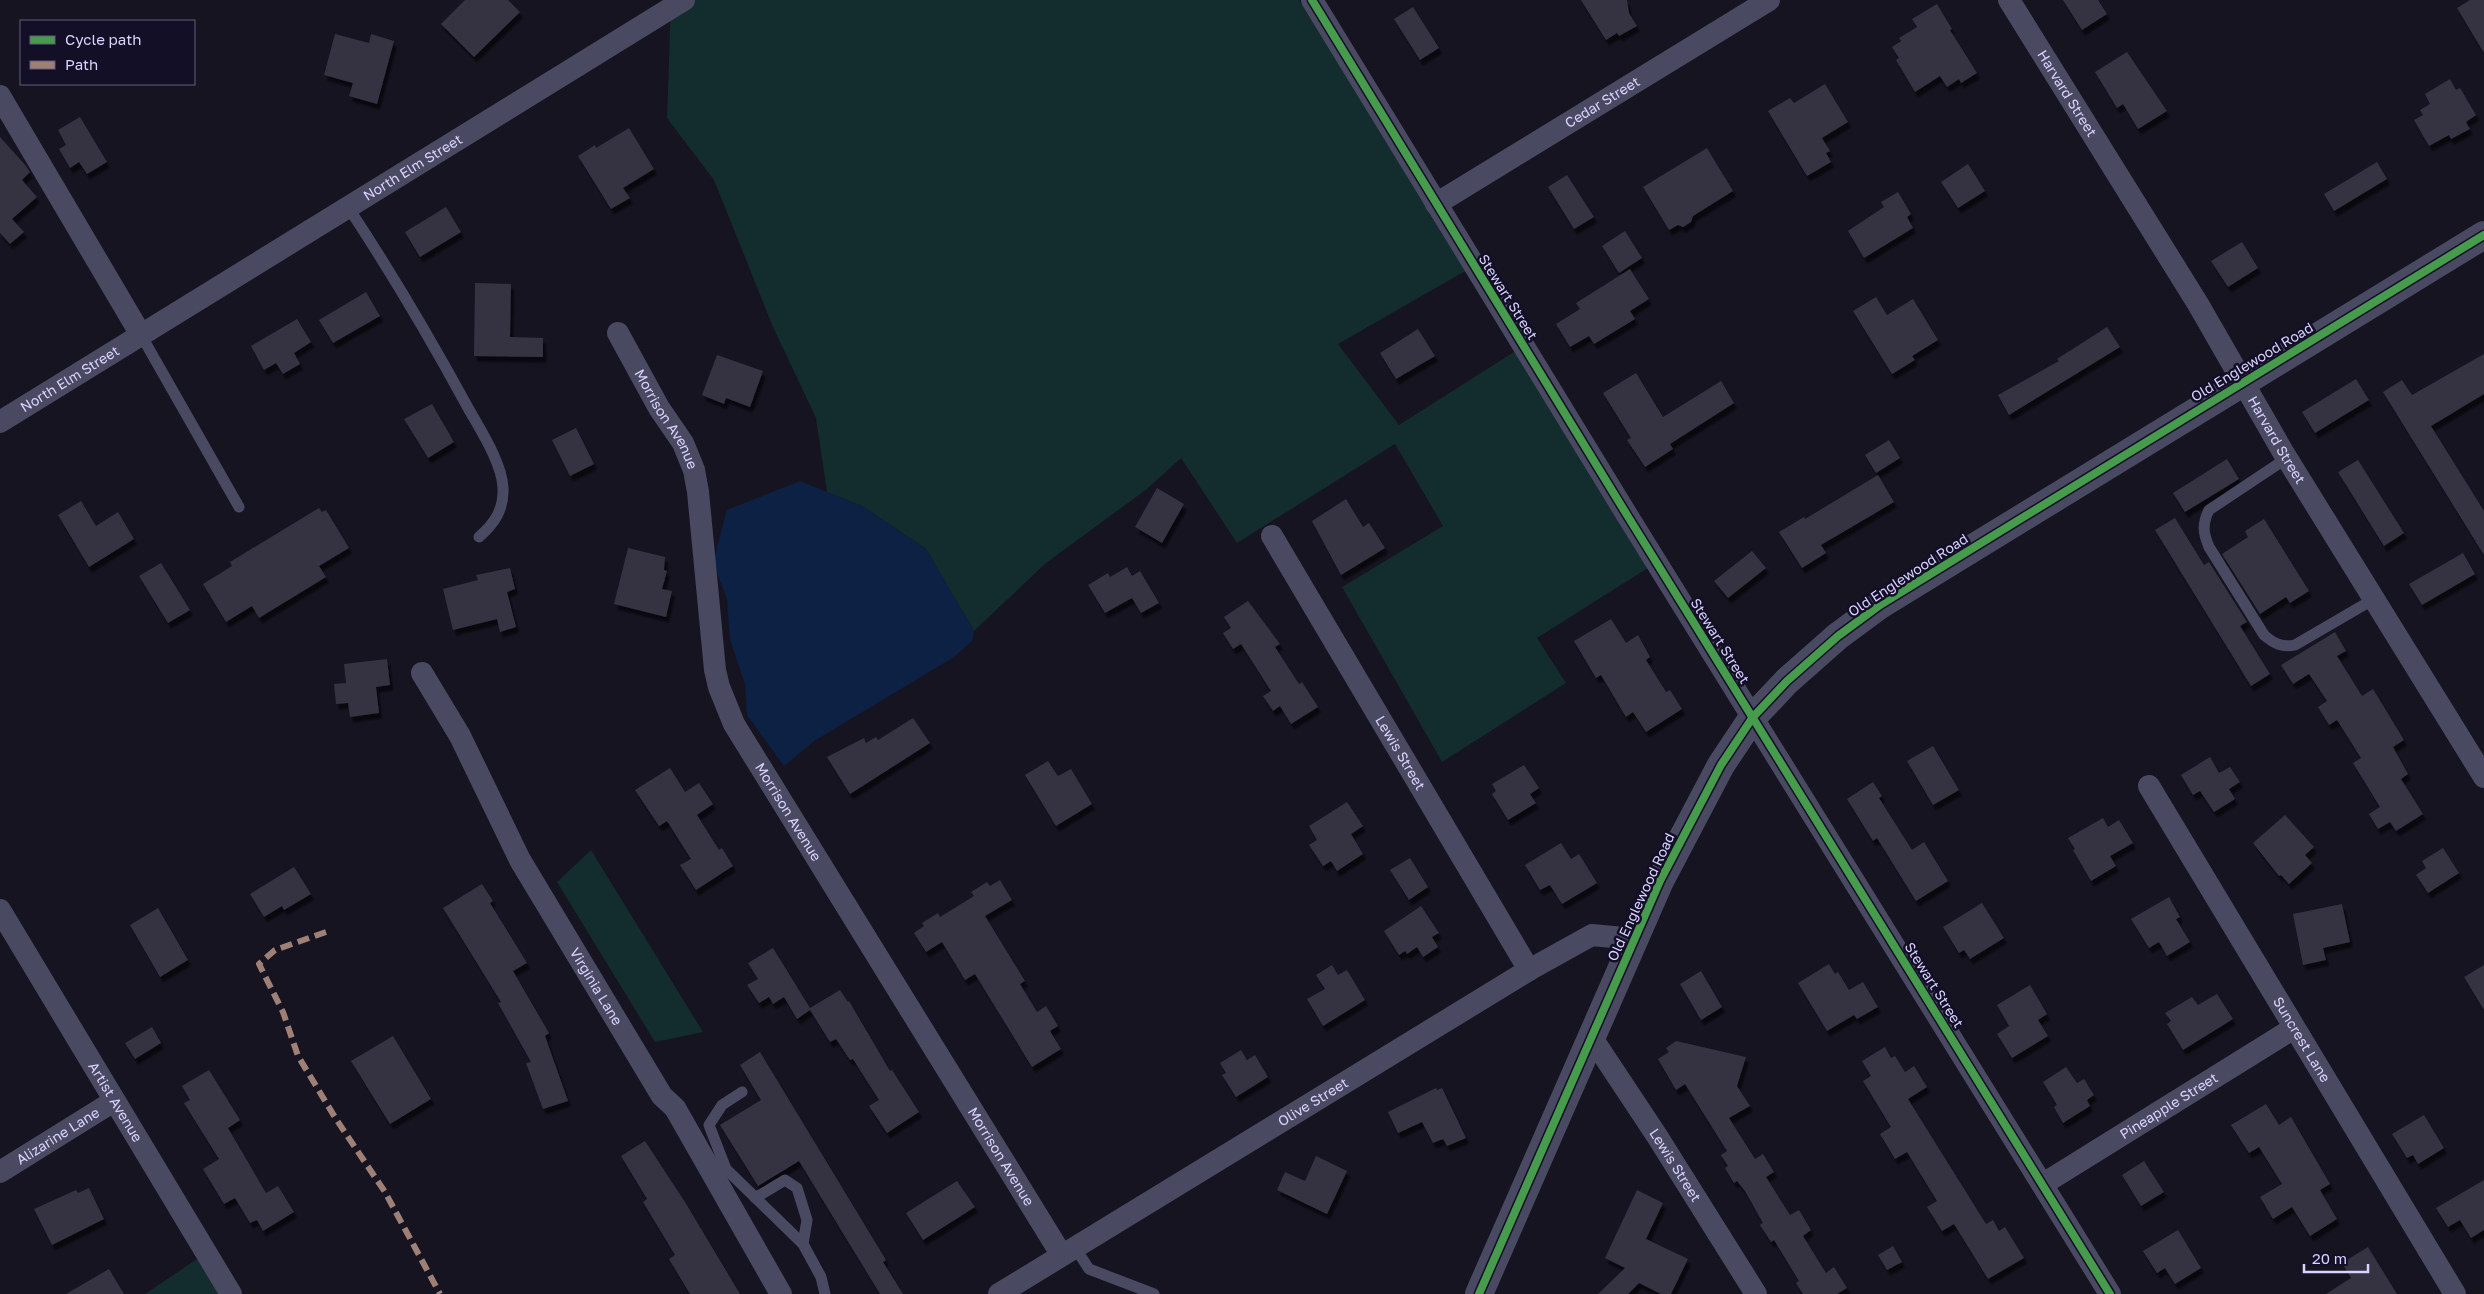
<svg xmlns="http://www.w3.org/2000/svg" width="2484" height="1294" font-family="'Golos Text',sans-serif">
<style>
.green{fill:#132c2d}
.water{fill:#0d2144}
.building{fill:#343243;filter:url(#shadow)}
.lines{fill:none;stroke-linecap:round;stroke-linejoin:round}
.service{stroke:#4a4962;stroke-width:11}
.minor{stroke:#4a4962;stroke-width:22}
.tertiary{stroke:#4a4962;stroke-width:28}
.quiet{stroke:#9e8076;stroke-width:6;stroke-dasharray:12 6;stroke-linecap:butt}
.cycleway-casing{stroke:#130f26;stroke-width:11}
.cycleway{stroke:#469c4c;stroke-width:8}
.labels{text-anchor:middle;stroke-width:5;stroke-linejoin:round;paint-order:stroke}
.street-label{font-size:14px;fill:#d9d4ff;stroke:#130f26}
</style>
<defs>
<filter id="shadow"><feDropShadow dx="3" dy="5.5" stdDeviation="1" flood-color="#0009"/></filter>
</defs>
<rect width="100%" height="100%" fill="#161421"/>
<!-- green -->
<path class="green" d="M 671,0 L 1299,0 L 1467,270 L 1338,344 L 1399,425 L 1517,350 L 1651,566 L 1537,638 L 1566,683 L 1442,762 L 1342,587 L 1443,526 L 1395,444 L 1237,543 L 1181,458 L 1147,489 L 1046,563 L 974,631 L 926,549 L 862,506 L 827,492 L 816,418 L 773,327 L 714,180 L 667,118 Z
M 591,850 L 703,1032 L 655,1042 L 557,882 Z
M 197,1259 L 220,1294 L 145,1294 Z"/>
<!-- water -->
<path class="water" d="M 800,481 L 862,506 L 926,549 L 974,631 L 972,641 L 954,657 L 814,741 L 784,766 L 747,715 L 745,684 L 730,639 L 727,599 L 713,562 L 727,510 Z"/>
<!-- building -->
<path class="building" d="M 465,0 L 508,0 L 520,12 L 474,57 L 441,24 Z
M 1581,0 L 1627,0 L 1629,13 L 1637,26 L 1619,36 L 1617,33 L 1606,40 Z
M 2063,0 L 2098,0 L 2107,14 L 2082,30 Z
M 2470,0 L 2484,0 L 2484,53 L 2457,8 Z
M 1937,4 L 1952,29 L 1950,30 L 1977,73 L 1961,83 L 1959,79 L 1947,87 L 1940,76 L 1915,92 L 1896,60 L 1899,58 L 1892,47 L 1901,41 L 1899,38 L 1917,27 L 1912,19 Z
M 1413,7 L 1439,48 L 1420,60 L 1394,19 Z
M 335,34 L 369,43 L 371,34 L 394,41 L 377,104 L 349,96 L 353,83 L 324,75 Z
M 2127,52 L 2167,111 L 2138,129 L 2123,104 L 2117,108 L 2095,72 Z
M 2450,79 L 2456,90 L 2460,88 L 2476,115 L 2466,122 L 2470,129 L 2451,139 L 2449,135 L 2429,146 L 2414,120 L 2423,115 L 2420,110 L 2430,104 L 2425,94 Z
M 1825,84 L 1848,122 L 1822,138 L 1830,151 L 1826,153 L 1831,162 L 1807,176 L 1768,111 L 1790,98 L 1794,103 Z
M 80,117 L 107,162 L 87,174 L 79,162 L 70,168 L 59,149 L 66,145 L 58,130 Z
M 629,128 L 654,169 L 623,188 L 630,198 L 611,209 L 578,156 L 595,145 L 596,148 Z
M 0,137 L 26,166 L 30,172 L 22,180 L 37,197 L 12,219 L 24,232 L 10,244 L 0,233 Z
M 1707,148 L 1733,191 L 1693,216 L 1691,222 L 1683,227 L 1678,225 L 1669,230 L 1643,187 Z
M 2377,162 L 2387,179 L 2334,211 L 2324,194 Z
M 1968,164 L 1985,191 L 1958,208 L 1941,182 Z
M 1567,175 L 1594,217 L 1574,229 L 1548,187 Z
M 1898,192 L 1911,214 L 1907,217 L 1913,228 L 1864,258 L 1848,231 L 1884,207 L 1881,202 Z
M 446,207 L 461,232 L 420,257 L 405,232 Z
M 1625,231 L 1642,258 L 1619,273 L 1602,246 Z
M 2242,242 L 2258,268 L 2228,287 L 2211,261 Z
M 1630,269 L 1649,299 L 1630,311 L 1635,319 L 1594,344 L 1589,336 L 1570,347 L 1556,324 L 1580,309 L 1576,303 Z
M 475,283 L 511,284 L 510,337 L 543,338 L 543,357 L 474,356 Z
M 366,292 L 380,316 L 333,343 L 319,320 Z
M 1876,297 L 1887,315 L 1913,299 L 1938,340 L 1912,356 L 1915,360 L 1892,374 L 1853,311 Z
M 297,319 L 311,342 L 294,353 L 300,364 L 283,374 L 276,363 L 264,370 L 251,346 Z
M 2107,327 L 2120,347 L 2009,415 L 1998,395 L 2059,361 L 2057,359 Z
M 1418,329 L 1435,356 L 1396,379 L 1380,353 Z
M 2484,354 L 2484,394 L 2431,426 L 2484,511 L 2484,555 L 2383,392 L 2402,380 L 2412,395 Z
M 717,355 L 763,371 L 750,407 L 726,398 L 724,404 L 702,395 Z
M 1636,373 L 1663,417 L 1721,381 L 1734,403 L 1670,444 L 1673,449 L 1645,467 L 1627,440 L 1631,438 L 1603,393 Z
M 2356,379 L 2369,400 L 2315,433 L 2302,412 Z
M 432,404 L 454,442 L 428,458 L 404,419 Z
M 576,428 L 594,464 L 570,476 L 552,440 Z
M 1889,440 L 1900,458 L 1876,473 L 1865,455 Z
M 2227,459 L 2239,479 L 2185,512 L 2173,493 Z
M 2358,460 L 2404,533 L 2384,546 L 2338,472 Z
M 1878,475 L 1894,502 L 1821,545 L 1826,553 L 1802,568 L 1779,532 L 1804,517 L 1805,519 Z
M 1157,488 L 1184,504 L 1162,543 L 1135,527 Z
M 1346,499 L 1363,527 L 1369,523 L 1385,548 L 1341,575 L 1312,521 Z
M 81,501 L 96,526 L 118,512 L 134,539 L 89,567 L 58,515 Z
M 319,508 L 322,512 L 326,510 L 349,548 L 319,566 L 326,577 L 259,618 L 252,606 L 226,622 L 203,584 L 232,566 L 230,562 Z
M 2175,518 L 2204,565 L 2209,562 L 2247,622 L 2240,626 L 2270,674 L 2251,686 L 2155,530 Z
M 2264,519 L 2309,591 L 2290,603 L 2286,597 L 2260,614 L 2222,554 L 2248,537 L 2245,531 Z
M 628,548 L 665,557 L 664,570 L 667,571 L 662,589 L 672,591 L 666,617 L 614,604 Z
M 1752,551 L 1766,568 L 1728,598 L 1714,581 Z
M 2463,553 L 2475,574 L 2422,605 L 2409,584 Z
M 161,563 L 190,610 L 168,623 L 139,576 Z
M 1127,567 L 1132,576 L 1140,571 L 1159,603 L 1141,613 L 1132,598 L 1105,613 L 1088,585 L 1108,573 L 1110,577 Z
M 510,568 L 515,589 L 507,592 L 516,627 L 500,632 L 497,619 L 453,630 L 443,589 L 478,580 L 476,575 Z
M 1248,601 L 1280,644 L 1275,647 L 1299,684 L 1302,682 L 1318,707 L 1291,724 L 1280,706 L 1273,711 L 1263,696 L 1271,691 L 1241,644 L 1233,649 L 1223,633 L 1231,628 L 1224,617 Z
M 1611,619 L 1626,643 L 1638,635 L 1650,657 L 1646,660 L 1666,692 L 1670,690 L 1682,709 L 1646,732 L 1633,712 L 1626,717 L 1601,675 L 1596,678 L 1574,641 Z
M 2335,632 L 2346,651 L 2337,656 L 2362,696 L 2373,689 L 2404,740 L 2393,747 L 2408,774 L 2401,779 L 2423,814 L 2396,831 L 2390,822 L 2378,829 L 2369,814 L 2380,807 L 2353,763 L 2361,758 L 2337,720 L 2329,725 L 2318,707 L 2327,701 L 2309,674 L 2293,684 L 2281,665 Z
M 387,659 L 390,685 L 376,687 L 379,713 L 350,717 L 348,703 L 336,704 L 334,684 L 346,683 L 344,664 Z
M 913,718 L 930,743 L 850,794 L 827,757 L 864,738 L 866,743 L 876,737 L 878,740 Z
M 1933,746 L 1959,790 L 1933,805 L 1907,761 Z
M 2210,757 L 2219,773 L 2230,767 L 2240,782 L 2229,789 L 2235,799 L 2214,812 L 2200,791 L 2193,795 L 2181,775 Z
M 1048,761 L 1058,776 L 1071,769 L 1092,804 L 1056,826 L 1025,775 Z
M 1524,765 L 1539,788 L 1530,794 L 1536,803 L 1508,820 L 1492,794 L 1496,791 L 1492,784 Z
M 670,768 L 685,792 L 699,783 L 713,804 L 697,815 L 719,850 L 722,848 L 733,866 L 696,890 L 680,865 L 691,859 L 667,821 L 659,826 L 635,790 Z
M 1873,782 L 1882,796 L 1879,798 L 1912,850 L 1924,842 L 1948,881 L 1916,901 L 1877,838 L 1873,841 L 1847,799 Z
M 1347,802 L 1363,826 L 1351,834 L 1363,854 L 1337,871 L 1331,861 L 1323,866 L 1309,845 L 1317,840 L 1309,826 Z
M 2285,815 L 2314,847 L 2305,855 L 2312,863 L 2289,884 L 2281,875 L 2279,876 L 2253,843 Z
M 2103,818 L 2108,827 L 2119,820 L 2133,843 L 2110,856 L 2116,866 L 2091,881 L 2073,850 L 2075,849 L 2068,838 Z
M 1561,843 L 1571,859 L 1579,854 L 1597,883 L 1562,904 L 1550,885 L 1540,890 L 1525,865 Z
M 2443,848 L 2459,873 L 2428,893 L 2416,875 L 2426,868 L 2422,861 Z
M 1410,858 L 1428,887 L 1409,900 L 1390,870 Z
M 294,867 L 311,894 L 284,910 L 282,906 L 264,917 L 250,894 Z
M 1000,880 L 1012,900 L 985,916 L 1025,981 L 1020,984 L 1037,1012 L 1046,1006 L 1058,1026 L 1050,1031 L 1061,1049 L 1032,1067 L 975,974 L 965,980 L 942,942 L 926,952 L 914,933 L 924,926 L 922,923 L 938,913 L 940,917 L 974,896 L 971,892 L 987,882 L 990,886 Z
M 482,884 L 493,901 L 490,903 L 527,963 L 513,971 L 549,1033 L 545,1036 L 568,1101 L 543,1109 L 526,1063 L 531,1062 L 498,1003 L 501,1002 L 443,908 Z
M 2169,897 L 2180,917 L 2176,919 L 2190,942 L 2167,956 L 2159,942 L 2149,948 L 2131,919 Z
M 1982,903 L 2004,938 L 1970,959 L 1964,950 L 1959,953 L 1943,927 Z
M 2342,904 L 2350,942 L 2323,948 L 2326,960 L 2303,965 L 2293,914 Z
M 1421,906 L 1439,933 L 1432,937 L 1438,947 L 1423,957 L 1417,947 L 1407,954 L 1405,951 L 1399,955 L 1384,931 Z
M 158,908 L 188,960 L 160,977 L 130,925 Z
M 773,948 L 810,1008 L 840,990 L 848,1002 L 849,1001 L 890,1071 L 892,1070 L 919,1112 L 887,1133 L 869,1106 L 879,1100 L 853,1059 L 850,1060 L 836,1039 L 830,1042 L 810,1010 L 797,1019 L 784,997 L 773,1004 L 769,997 L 759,1003 L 747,985 L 758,979 L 748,963 Z
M 1829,964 L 1835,974 L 1838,972 L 1849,990 L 1863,982 L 1878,1007 L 1857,1019 L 1854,1015 L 1827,1031 L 1798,983 Z
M 1332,965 L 1338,975 L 1347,970 L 1365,1000 L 1323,1026 L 1307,999 L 1325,989 L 1316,975 Z
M 2484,965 L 2484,1010 L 2464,977 Z
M 1701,971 L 1722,1007 L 1701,1020 L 1680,984 Z
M 2030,985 L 2047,1014 L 2038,1020 L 2048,1036 L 2012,1058 L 1997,1034 L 2009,1026 L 1997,1005 Z
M 2217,994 L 2233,1019 L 2183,1050 L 2167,1024 L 2171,1021 L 2165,1013 L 2192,997 L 2198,1005 Z
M 152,1027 L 161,1043 L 135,1059 L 125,1043 Z
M 393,1036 L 431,1099 L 390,1124 L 351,1061 Z
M 1676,1041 L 1746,1057 L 1737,1086 L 1750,1106 L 1729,1118 L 1755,1159 L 1763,1154 L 1774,1172 L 1766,1177 L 1790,1215 L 1799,1210 L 1811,1230 L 1803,1236 L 1826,1273 L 1834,1267 L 1847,1288 L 1837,1294 L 1803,1294 L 1796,1283 L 1799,1281 L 1774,1240 L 1771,1242 L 1760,1225 L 1763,1223 L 1745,1191 L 1737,1181 L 1734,1183 L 1725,1168 L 1728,1166 L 1721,1155 L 1727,1151 L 1685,1084 L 1676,1090 L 1658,1059 L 1669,1052 L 1666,1048 Z
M 1885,1047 L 1891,1058 L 1895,1056 L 1905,1072 L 1914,1066 L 1927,1087 L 1908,1099 L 1986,1224 L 1993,1220 L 1999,1231 L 2005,1227 L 2024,1258 L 1988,1279 L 1954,1224 L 1942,1231 L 1927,1207 L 1937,1201 L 1907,1152 L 1895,1159 L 1880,1134 L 1891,1127 L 1863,1081 L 1871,1076 L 1862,1061 Z
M 1241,1050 L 1247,1060 L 1255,1055 L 1268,1077 L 1236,1097 L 1222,1075 L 1226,1073 L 1220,1063 Z
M 760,1052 L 886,1260 L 883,1262 L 903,1294 L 880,1294 L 799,1161 L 758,1186 L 720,1125 L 761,1100 L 740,1065 Z
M 2066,1067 L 2077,1083 L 2084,1079 L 2094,1095 L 2087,1100 L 2090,1106 L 2063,1123 L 2054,1107 L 2057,1105 L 2043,1082 Z
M 209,1070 L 240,1120 L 228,1128 L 266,1193 L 278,1186 L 294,1212 L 263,1231 L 257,1220 L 250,1223 L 235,1198 L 224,1204 L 203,1169 L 219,1159 L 184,1103 L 190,1100 L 182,1086 Z
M 1436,1088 L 1437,1090 L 1442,1088 L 1466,1138 L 1447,1146 L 1443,1139 L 1433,1143 L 1422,1122 L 1398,1133 L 1388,1112 Z
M 2266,1104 L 2279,1125 L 2291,1117 L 2330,1184 L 2320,1190 L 2337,1219 L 2310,1236 L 2292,1207 L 2273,1219 L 2260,1197 L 2282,1184 L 2259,1147 L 2249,1153 L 2231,1125 Z
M 2424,1115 L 2444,1148 L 2418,1164 L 2413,1155 L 2407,1158 L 2392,1134 Z
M 645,1141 L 685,1202 L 740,1294 L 690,1294 L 669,1259 L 675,1255 L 643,1202 L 647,1199 L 621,1156 Z
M 1316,1156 L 1347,1171 L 1327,1214 L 1277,1190 L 1285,1172 L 1305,1181 Z
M 2144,1161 L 2164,1192 L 2141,1206 L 2122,1175 Z
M 2484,1180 L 2484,1230 L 2471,1238 L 2460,1220 L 2448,1227 L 2436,1208 Z
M 957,1181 L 975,1207 L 923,1240 L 906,1213 Z
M 89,1188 L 104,1219 L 52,1245 L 34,1209 L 76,1190 L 78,1193 Z
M 1637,1190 L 1663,1203 L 1646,1239 L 1688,1259 L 1671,1294 L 1661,1294 L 1639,1283 L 1628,1294 L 1598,1294 L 1625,1268 L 1605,1258 Z
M 2178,1230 L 2201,1268 L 2175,1284 L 2165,1268 L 2157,1273 L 2143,1251 Z
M 1893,1246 L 1902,1262 L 1887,1270 L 1878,1255 Z
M 2368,1247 L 2397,1294 L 2326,1294 L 2351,1278 L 2342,1263 Z
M 109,1269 L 124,1294 L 66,1294 Z"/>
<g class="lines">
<!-- service -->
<path class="service" d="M 348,207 C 391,272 430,338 467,406 C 479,428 502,462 503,488 C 504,510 494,524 479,537
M 141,335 L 239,507
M 2287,458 L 2209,510 C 2202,524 2203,533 2209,547 L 2264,635 C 2273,643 2282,648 2295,645 L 2374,599
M 742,1092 L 722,1105 L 709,1125 L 726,1169 L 803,1244 L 821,1277 L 825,1294
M 755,1198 L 785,1180 L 797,1188 L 807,1220 L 803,1244
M 1074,1246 L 1089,1269 L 1154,1294"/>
<!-- minor -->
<g class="minor">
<path d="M 1312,0 L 1627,515 L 2110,1294"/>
<path id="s1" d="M 2009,0 L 2198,304 L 2283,452 L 2484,777"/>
<path d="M 0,96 L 141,335"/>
<path id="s2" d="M 1436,204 L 1769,0"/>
<path id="s3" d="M 618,333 L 659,408 L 683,443 L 694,470 L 698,492 L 715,670 L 719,687 L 734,724 L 1061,1254"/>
<path id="s4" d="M 0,422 L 684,0"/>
<path id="s5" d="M 1272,536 L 1529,970"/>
<path id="s6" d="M 422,673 L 460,736 L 520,860 L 662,1096 L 675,1108 L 781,1294"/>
<path id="s7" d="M 2149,786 L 2455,1294"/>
<path id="s8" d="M 0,910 L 231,1294"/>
<path id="s9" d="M 1592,1038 L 1657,1136 L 1756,1294"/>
<path id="s10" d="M 0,1172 L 114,1101"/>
<path id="s11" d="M 2043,1184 L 2294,1028"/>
<path id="s12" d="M 999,1294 L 1529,970 L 1592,935 L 1634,939"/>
</g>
<!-- tertiary -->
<path class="tertiary" d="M 1479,1294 L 1660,881 L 1721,765 L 1753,717 L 1787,681 L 1838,636 L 1880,605 L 2484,235"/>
<!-- quiet -->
<path class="quiet" d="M 326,932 L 275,950 L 259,964 L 283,1012 L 298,1056 L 336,1119 L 385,1192 L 440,1294"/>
<!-- cycleway casing -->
<g class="cycleway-casing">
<path id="cycleway" d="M 1312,0 L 1627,515 L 2110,1294
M 1479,1294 L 1660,881 L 1721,765 L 1753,717 L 1787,681 L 1838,636 L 1880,605 L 2484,235"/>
</g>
<!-- cycleway -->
<use href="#cycleway" class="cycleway"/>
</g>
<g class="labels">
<!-- street labels -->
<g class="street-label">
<text dy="5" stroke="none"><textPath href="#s1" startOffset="110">Harvard Street</textPath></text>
<text dy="5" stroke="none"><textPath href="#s2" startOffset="195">Cedar Street</textPath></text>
<text dy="5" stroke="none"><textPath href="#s4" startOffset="485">North Elm Street</textPath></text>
<text transform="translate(1508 297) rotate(58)" y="5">Stewart Street</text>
<text transform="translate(2252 362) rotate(-31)" y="5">Old Englewood Road</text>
<text dy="5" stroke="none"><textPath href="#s4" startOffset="82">North Elm Street</textPath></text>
<text dy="5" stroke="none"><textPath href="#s3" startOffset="99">Morrison Avenue</textPath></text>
<text dy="5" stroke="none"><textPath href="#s1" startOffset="515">Harvard Street</textPath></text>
<text transform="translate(1908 575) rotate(-33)" y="5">Old Englewood Road</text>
<text transform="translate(1720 641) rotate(58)" y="5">Stewart Street</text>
<text dy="5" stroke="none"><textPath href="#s5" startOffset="252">Lewis Street</textPath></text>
<text dy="5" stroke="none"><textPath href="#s3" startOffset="519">Morrison Avenue</textPath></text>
<text transform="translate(1641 897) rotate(-65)" y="5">Old Englewood Road</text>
<text transform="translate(1934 985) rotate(58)" y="5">Stewart Street</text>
<text dy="5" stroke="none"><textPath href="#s6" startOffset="359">Virginia Lane</textPath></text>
<text dy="5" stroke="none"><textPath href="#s7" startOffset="296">Suncrest Lane</textPath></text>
<text dy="5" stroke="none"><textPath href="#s8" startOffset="224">Artist Avenue</textPath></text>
<text dy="5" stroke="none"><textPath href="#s12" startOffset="368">Olive Street</textPath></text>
<text dy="5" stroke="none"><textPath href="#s11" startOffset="148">Pineapple Street</textPath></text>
<text dy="5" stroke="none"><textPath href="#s10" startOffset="68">Alizarine Lane</textPath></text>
<text dy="5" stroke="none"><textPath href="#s3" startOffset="924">Morrison Avenue</textPath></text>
<text dy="5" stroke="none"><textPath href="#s9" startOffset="152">Lewis Street</textPath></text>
</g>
</g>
<!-- legend -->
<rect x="20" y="20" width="175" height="65" fill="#130f26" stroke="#625e7d"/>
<rect x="30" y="36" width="25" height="8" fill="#469c4c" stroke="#625e7d"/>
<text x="65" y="45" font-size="15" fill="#d9d4ff">Cycle path</text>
<rect x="30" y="61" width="25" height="8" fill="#9e8076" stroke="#625e7d"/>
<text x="65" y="70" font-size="15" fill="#d9d4ff">Path</text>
<!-- scale -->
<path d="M2304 1264v8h64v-8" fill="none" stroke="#d9d4ff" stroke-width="2.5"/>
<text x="2312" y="1264" font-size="15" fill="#d9d4ff" stroke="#130f26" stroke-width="4" paint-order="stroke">20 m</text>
</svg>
